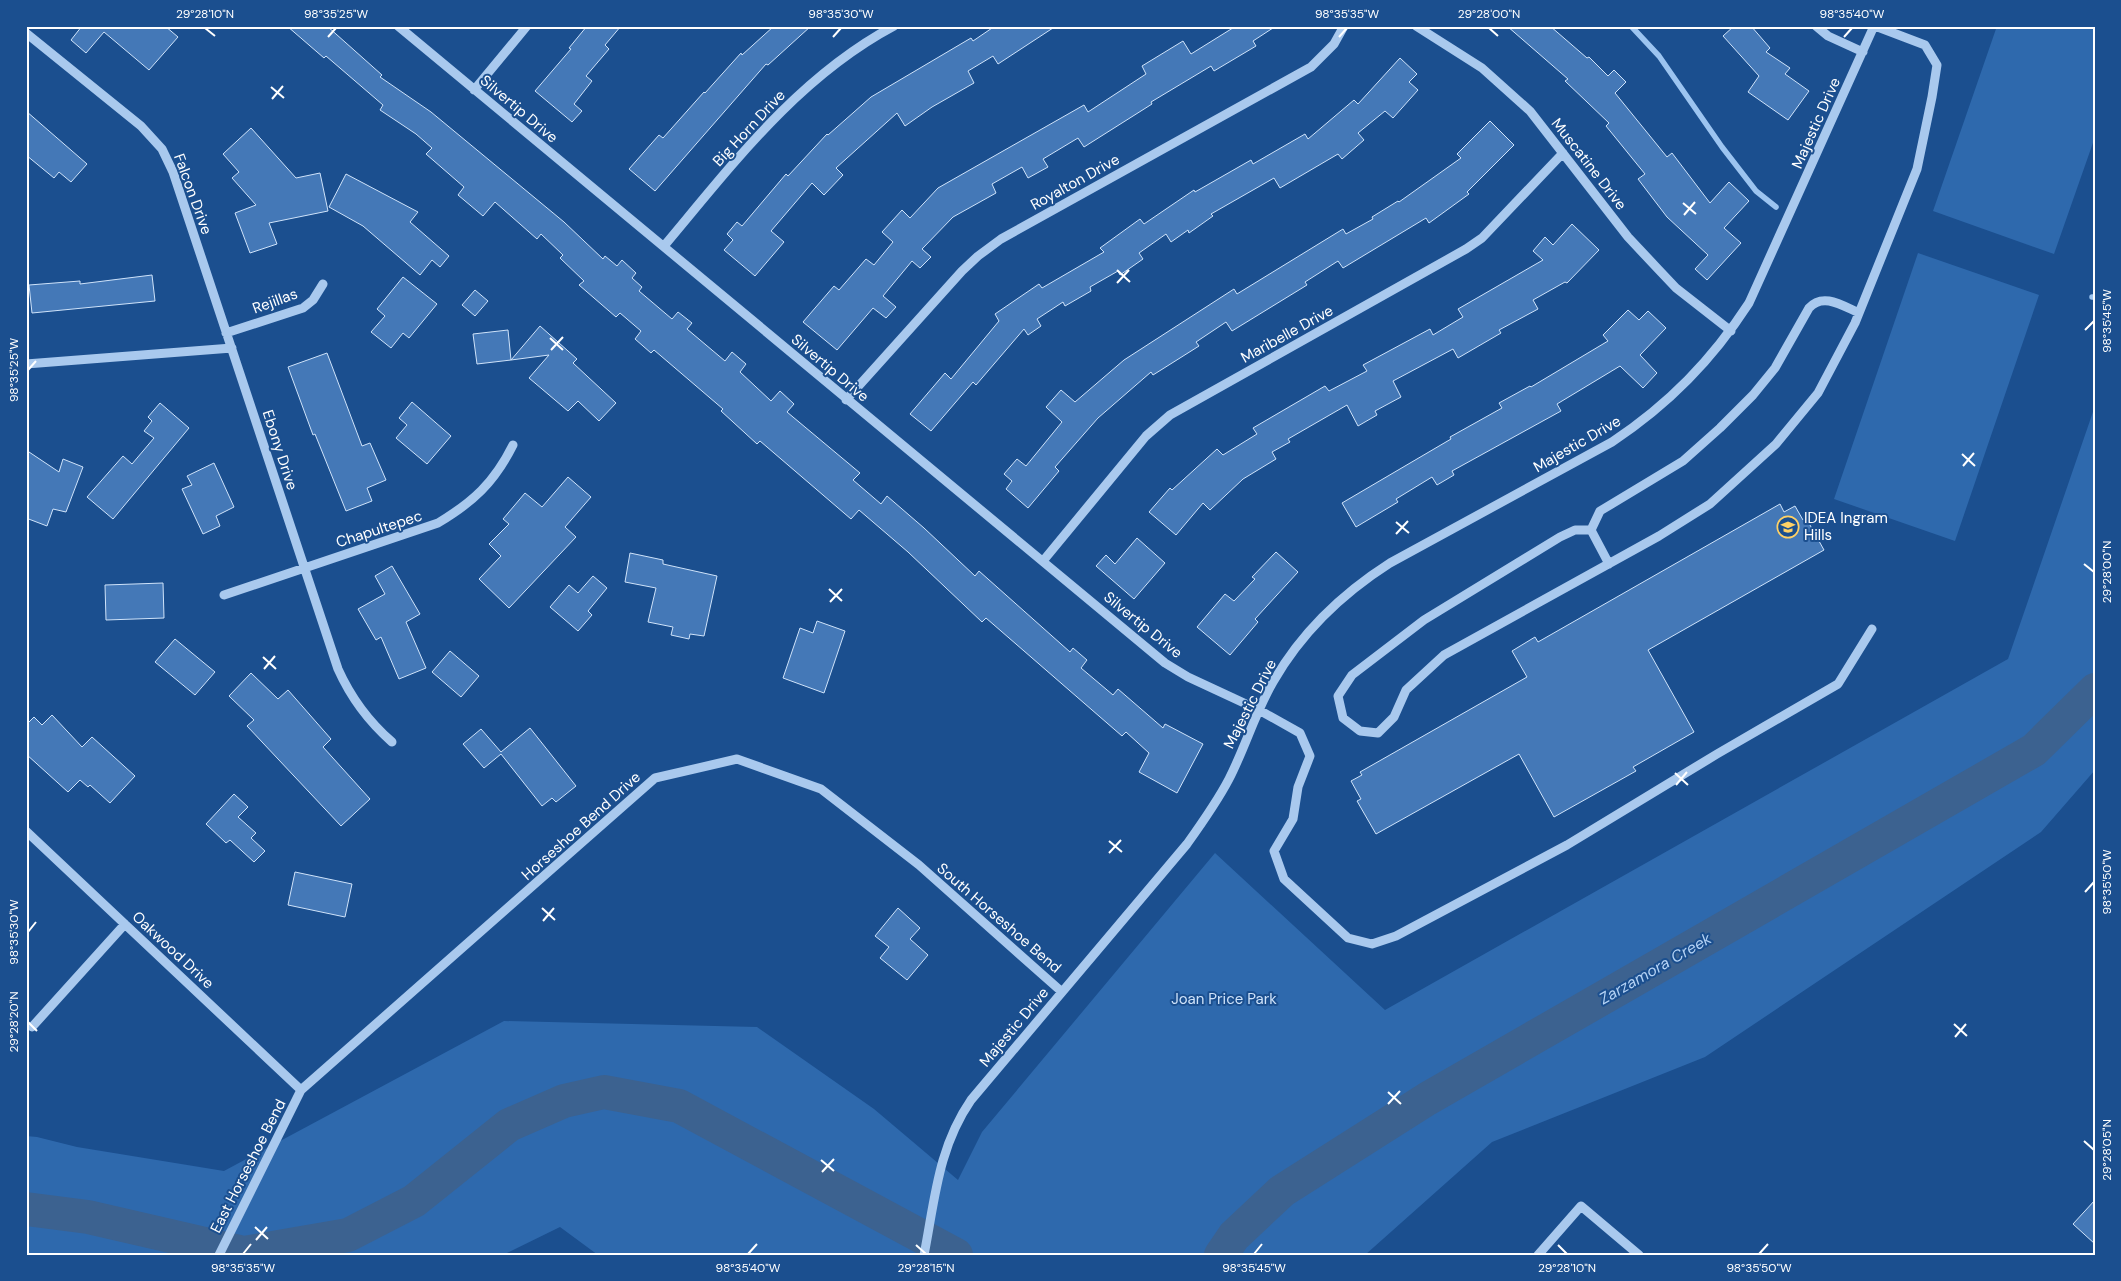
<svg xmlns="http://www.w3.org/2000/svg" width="2121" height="1281" font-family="'DM Sans',sans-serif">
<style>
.green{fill:#2e69ad}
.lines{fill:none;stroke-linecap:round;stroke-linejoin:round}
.stream{stroke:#9cc4f0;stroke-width:5.5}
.river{stroke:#3c6290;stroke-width:34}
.building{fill:#4478b7;stroke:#cfe3fa}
.minor{stroke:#a9c9ee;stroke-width:9}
.ticks{fill:none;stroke:#fff;stroke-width:2}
.labels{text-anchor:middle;stroke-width:4;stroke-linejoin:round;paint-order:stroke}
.street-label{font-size:15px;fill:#fff;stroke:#1b4f8f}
.poi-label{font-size:15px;fill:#fff;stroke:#1b4f8f;text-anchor:start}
.park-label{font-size:15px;fill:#cfe3fa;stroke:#1b4f8f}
.water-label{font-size:16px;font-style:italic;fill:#b5d3f5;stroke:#1b4f8f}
.neatline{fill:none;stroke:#fff;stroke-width:2}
.ticks-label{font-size:12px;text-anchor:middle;fill:#fff}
</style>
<rect width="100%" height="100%" fill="#1b4f8f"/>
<!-- green -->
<path class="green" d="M 1997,26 L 2095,26 L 2095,137 L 2054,254 L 1933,211 Z
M 1918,253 L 2039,295 L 1955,541 L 1834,499 Z
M 2095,406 L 2095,770 L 2041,832 L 1705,1057 L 1492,1142 L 1365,1255 L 598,1255 L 560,1227 L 503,1255 L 26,1255 L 26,1136 L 37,1137 L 77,1147 L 224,1171 L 504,1021 L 757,1027 L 874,1109 L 958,1180 L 982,1132 L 1215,853 L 1385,1010 L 2008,659 Z"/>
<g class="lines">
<!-- stream -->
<path class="stream" d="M 1631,26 L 1659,56 L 1722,147 L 1756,191 L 1776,207
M 2092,297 L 2095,297"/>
<!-- river -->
<path class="river" d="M 26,1209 L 88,1217 L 244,1253 L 348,1235 L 414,1201 L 509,1125 L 564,1101 L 604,1092 L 679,1106 L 956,1255
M 1221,1255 L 1234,1236 L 1282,1191 L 1427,1099 L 2034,750 L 2095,690"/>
</g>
<!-- building -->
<path class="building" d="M 82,26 L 165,26 L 178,37 L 149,70 L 104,32 L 86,53 L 71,40 Z
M 287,26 L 327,26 L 382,75 L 380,77 L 431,112 L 564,222 L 603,259 L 605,256 L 617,266 L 622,260 L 636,273 L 632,278 L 642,287 L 639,291 L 672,319 L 678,312 L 692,323 L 687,329 L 725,361 L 732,352 L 746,364 L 740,372 L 771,401 L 780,391 L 794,404 L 787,412 L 860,473 L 853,480 L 881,504 L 887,496 L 924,528 L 975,576 L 979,571 L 1070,652 L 1073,648 L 1087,660 L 1081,668 L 1113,695 L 1118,689 L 1163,728 L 1165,724 L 1203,744 L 1177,793 L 1139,772 L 1149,753 L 1126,732 L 1122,736 L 986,618 L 982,622 L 908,552 L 859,510 L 851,519 L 760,441 L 757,444 L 721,411 L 723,409 L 654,350 L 651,353 L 635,339 L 641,331 L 620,313 L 616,317 L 579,285 L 584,281 L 560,258 L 563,255 L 541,234 L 537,239 L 495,202 L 483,216 L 458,195 L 464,187 L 426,154 L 432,148 L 416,134 L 380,110 L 383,105 L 326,56 L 324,58 Z
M 587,26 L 621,26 L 605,45 L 609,49 L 586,76 L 592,81 L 574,104 L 582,111 L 572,122 L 535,91 L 571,49 L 569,48 Z
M 774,26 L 811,26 L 768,65 L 766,64 L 655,191 L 629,169 L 659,135 L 663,138 L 704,92 L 705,93 L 741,53 L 742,55 Z
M 995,26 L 1056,26 L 998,64 L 993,56 L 968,71 L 974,83 L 932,107 L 905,126 L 897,113 L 836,168 L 843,175 L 824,195 L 812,183 L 771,231 L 784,242 L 755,276 L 724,250 L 733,240 L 727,234 L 737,222 L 742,226 L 786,174 L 788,176 L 827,134 L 828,135 L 871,97 L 971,38 L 973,41 Z
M 1236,26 L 1276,26 L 1253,41 L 1256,46 L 1214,71 L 1211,66 L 1151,102 L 1152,104 L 1084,147 L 1078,138 L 1043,159 L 1048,167 L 1028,178 L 1022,167 L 992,184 L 996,193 L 953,217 L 922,249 L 931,257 L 920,268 L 912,261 L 883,296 L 896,307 L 886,318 L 873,308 L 837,350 L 803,322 L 834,286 L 839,290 L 866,259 L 874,265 L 893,242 L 882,232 L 902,210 L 910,218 L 938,188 L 1084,105 L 1088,112 L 1146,74 L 1142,66 L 1183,41 L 1191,54 Z
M 1507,26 L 1550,26 L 1587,58 L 1589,57 L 1608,76 L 1614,70 L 1626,82 L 1615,93 L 1667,157 L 1672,153 L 1710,203 L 1729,182 L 1749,201 L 1724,228 L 1741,243 L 1707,280 L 1695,269 L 1708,255 L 1667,217 L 1638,179 L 1645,174 L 1606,126 L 1609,123 L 1565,81 L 1568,79 Z
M 1734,26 L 1751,26 L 1770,48 L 1766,52 L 1790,68 L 1785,74 L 1809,91 L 1788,120 L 1748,92 L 1759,76 L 1723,36 Z
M 1400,58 L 1417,74 L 1409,82 L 1418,90 L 1393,118 L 1385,111 L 1358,133 L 1364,140 L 1342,159 L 1338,154 L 1280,188 L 1274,178 L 1211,214 L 1213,216 L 1189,233 L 1188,230 L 1171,242 L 1166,234 L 1139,253 L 1143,259 L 1120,275 L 1118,271 L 1090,287 L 1091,291 L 1065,306 L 1063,302 L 1037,319 L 1041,326 L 1028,335 L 1024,329 L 976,385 L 973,382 L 931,431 L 910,414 L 945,373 L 951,379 L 999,321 L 995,314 L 1039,284 L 1042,288 L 1104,252 L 1100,248 L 1140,219 L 1144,224 L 1194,190 L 1195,192 L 1251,160 L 1253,164 L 1305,134 L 1308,139 L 1354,100 L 1358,104 Z
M 26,111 L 87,164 L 71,182 L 59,172 L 54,178 L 26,155 Z
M 1490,121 L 1514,145 L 1467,192 L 1469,194 L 1429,223 L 1426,218 L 1343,268 L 1338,261 L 1305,282 L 1307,285 L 1232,331 L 1226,322 L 1196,342 L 1199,346 L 1153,375 L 1151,372 L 1098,418 L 1055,467 L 1059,471 L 1028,508 L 1006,489 L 1012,481 L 1004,474 L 1017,459 L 1026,466 L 1062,422 L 1046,407 L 1061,390 L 1075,402 L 1124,360 L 1234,289 L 1237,294 L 1343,229 L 1346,234 L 1373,219 L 1372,217 L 1398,201 L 1399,202 L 1461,158 L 1457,154 Z
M 251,128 L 296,178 L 320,173 L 328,211 L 269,223 L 277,244 L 250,253 L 235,213 L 256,205 L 232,178 L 239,172 L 223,154 Z
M 346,174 L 418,212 L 410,222 L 449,256 L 440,267 L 432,260 L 420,275 L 363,226 L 329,207 Z
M 1572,224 L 1599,250 L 1567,283 L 1565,282 L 1533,300 L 1538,309 L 1499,330 L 1501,333 L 1458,358 L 1453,349 L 1393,381 L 1401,397 L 1375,411 L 1377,415 L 1358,426 L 1347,405 L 1288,439 L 1290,442 L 1272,452 L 1276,459 L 1243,479 L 1210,510 L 1203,503 L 1176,535 L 1149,512 L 1170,488 L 1172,490 L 1217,449 L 1223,455 L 1257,434 L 1253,428 L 1325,386 L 1329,391 L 1367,371 L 1363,365 L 1430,329 L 1433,335 L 1463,317 L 1458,309 L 1543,260 L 1533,251 L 1545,237 L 1553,245 Z
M 152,275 L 155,301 L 32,313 L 29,285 L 80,281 L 80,284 Z
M 403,277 L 437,304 L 409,338 L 403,333 L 391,348 L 371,332 L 385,316 L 377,309 Z
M 475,290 L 488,301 L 475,316 L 462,305 Z
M 1628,310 L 1639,320 L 1648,311 L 1666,328 L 1640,355 L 1657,373 L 1643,388 L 1620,366 L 1557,404 L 1561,411 L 1452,471 L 1454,475 L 1437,485 L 1432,477 L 1396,499 L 1398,502 L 1356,527 L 1342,503 L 1451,439 L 1450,437 L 1502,408 L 1499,403 L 1530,386 L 1531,387 L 1608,341 L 1603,335 Z
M 540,326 L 577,359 L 573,363 L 616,403 L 599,421 L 578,401 L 568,411 L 529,378 L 549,355 L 511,360 Z
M 508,330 L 511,360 L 477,364 L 473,334 Z
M 327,353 L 362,446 L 370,443 L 386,480 L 367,488 L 372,501 L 346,511 L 315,434 L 313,435 L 288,367 Z
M 412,402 L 451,436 L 427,464 L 396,438 L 407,425 L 399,418 Z
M 160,403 L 189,428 L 113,519 L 87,497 L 123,456 L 132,464 L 154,438 L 144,431 L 152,421 L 148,417 Z
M 26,450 L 59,472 L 63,459 L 83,467 L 66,512 L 53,509 L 47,526 L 26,518 Z
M 214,463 L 234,507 L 216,516 L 220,526 L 203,534 L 182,489 L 192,485 L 187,476 Z
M 568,477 L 591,497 L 565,527 L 576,537 L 509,608 L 479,579 L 501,556 L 489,544 L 509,524 L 503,519 L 525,493 L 542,507 Z
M 1780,504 L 1784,512 L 1795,506 L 1803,520 L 1806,518 L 1824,550 L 1648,650 L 1694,732 L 1633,767 L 1636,771 L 1554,817 L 1519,754 L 1376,834 L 1357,801 L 1361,799 L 1351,781 L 1362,775 L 1360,772 L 1527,677 L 1512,651 L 1535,637 L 1538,642 Z
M 1137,538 L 1165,563 L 1134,599 L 1096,566 L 1106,555 L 1115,564 Z
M 1276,552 L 1298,572 L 1255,619 L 1258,622 L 1230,655 L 1197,627 L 1225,594 L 1234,601 L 1255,579 L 1252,577 Z
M 630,553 L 663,560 L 663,564 L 717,576 L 704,636 L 690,634 L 689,639 L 671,635 L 673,627 L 648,622 L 656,588 L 625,582 Z
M 392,566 L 420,614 L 406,622 L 426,668 L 399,679 L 381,637 L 376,640 L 358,609 L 385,594 L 375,576 Z
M 593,576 L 607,588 L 588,611 L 592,615 L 578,631 L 550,607 L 569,585 L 578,593 Z
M 163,583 L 164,618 L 106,620 L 105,585 Z
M 817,621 L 845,631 L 824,693 L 783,678 L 800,628 L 813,633 Z
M 175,639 L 215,672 L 195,695 L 155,662 Z
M 450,651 L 479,676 L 461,697 L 432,672 Z
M 251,673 L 278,699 L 288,690 L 331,739 L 323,747 L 370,799 L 341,826 L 247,726 L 254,720 L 229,696 Z
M 52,715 L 82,747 L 92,737 L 135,776 L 110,803 L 90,785 L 88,787 L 80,780 L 68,792 L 26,754 L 26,725 L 34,717 L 42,725 Z
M 530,728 L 576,786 L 556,802 L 552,798 L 542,806 L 501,754 L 484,768 L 463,744 L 481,729 L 501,752 Z
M 234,794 L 248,807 L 238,817 L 256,833 L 251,838 L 265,851 L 254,862 L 230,840 L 226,843 L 206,824 Z
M 295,872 L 352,884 L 345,917 L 288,905 Z
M 898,908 L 920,928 L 910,939 L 928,955 L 907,980 L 880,958 L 889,947 L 875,936 Z
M 2095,1200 L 2095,1244 L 2073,1224 Z"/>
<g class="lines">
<!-- minor -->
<path class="minor" d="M 398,26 L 1165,663 L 1188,677 L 1259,710 L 1300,733 L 1310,756 L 1298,787 L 1293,819 L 1274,851 L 1284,879 L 1348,938 L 1372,944 L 1396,936 L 1567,845 L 1717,754 L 1838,684 L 1872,629
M 1416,26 L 1482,68 L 1530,111 L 1628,237 L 1658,269 L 1676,288 L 1731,331
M 1816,26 L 1828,36 L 1863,52
M 26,33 L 141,126 L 162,149 L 173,172 L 338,669 C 351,698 368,721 392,742
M 474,90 L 527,26
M 664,246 C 732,165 798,77 894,26
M 226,333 L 303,308 L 313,300 L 323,284
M 26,364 L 232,348
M 846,400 L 962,271 L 978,256 L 1001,239 L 1311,67 L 1334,44 L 1344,26
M 1591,530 L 1600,511 L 1683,461 L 1720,428 L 1753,395 L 1775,368 L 1809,308 C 1823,292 1843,306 1859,313
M 1043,561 L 1146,436 L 1170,415 L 1466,249 L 1482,238 L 1563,153
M 1609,564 L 1591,530 L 1575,530 L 1560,537 L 1424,620 L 1352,675 L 1338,696 L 1343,718 L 1360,731 L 1378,733 L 1394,717 L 1406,690 L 1444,655 L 1659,536 L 1710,504 L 1776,444 L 1818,393 L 1855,323 L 1917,169 L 1932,97 L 1937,65 L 1925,45 L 1875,26
M 224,595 L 438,523 C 473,502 494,483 513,445
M 26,831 L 301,1090
M 32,1027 L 125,924
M 219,1255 L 301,1090 L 655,778 L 737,759 L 821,789 L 919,865 L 1062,992
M 924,1255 C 935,1199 938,1148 971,1100 L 1187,844 C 1202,823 1217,802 1229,779 C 1245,748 1255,713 1273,682 C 1301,633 1343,593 1390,563 L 1612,442 C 1669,404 1712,360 1749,303 L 1874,26
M 1538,1255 L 1581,1206 L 1639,1255"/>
</g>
<!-- ticks -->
<path class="ticks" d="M 205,28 L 215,36M 1489,28 L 1498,36M 328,37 L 336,28M 833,37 L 841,28M 1339,37 L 1347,28M 1844,37 L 1852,28M 271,87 L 284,98M 272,99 L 283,86M 1683,203 L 1696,214M 1684,215 L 1695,202M 1117,270 L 1130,282M 1117,283 L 1129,270M 2085,330 L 2094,321M 550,338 L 563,350M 551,350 L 563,337M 28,370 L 36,361M 1962,454 L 1975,466M 1963,466 L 1974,453M 1396,522 L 1409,533M 1396,534 L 1408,521M 2084,564 L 2094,572M 829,589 L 842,601M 830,602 L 842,589M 263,657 L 276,669M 264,669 L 275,656M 1675,773 L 1688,785M 1676,785 L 1687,772M 1109,841 L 1122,852M 1109,853 L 1121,840M 2085,892 L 2094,882M 542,908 L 555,920M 543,921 L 554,908M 28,932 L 36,922M 28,1022 L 37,1031M 1954,1024 L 1967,1036M 1955,1037 L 1966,1024M 1388,1092 L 1401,1104M 1388,1104 L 1400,1091M 2084,1141 L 2094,1150M 821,1160 L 834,1171M 822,1172 L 834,1159M 255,1227 L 268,1239M 256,1240 L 267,1227M 916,1245 L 926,1254M 1558,1245 L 1567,1254M 243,1254 L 251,1244M 748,1254 L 757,1244M 1254,1254 L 1262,1244M 1759,1254 L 1768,1244"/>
<!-- icons -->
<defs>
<g id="school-ring" transform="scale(1.125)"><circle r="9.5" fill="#1b4f8f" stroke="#ffd166" stroke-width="1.5"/><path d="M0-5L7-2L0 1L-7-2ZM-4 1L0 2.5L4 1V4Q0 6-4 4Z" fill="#ffd166"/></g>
</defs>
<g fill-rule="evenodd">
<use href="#school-ring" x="1788" y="527"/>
</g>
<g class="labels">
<!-- street labels -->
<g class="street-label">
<text transform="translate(519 109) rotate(40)" y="5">Silvertip Drive</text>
<text transform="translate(1816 123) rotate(-66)" y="5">Majestic Drive</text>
<text transform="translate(749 128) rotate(-47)" y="5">Big Horn Drive</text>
<text transform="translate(1589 164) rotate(52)" y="5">Muscatine Drive</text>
<text transform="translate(1075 182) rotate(-29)" y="5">Royalton Drive</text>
<text transform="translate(193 194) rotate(70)" y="5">Falcon Drive</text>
<text transform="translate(275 301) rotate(-20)" y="5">Rejillas</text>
<text transform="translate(1287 334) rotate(-29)" y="5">Maribelle Drive</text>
<text transform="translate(830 368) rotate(40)" y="5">Silvertip Drive</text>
<text transform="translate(1577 444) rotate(-30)" y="5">Majestic Drive</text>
<text transform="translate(280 450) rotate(72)" y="5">Ebony Drive</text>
<text transform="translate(379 529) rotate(-18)" y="5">Chapultepec</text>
<text transform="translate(1143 625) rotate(39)" y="5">Silvertip Drive</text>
<text transform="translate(1250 704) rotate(-63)" y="5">Majestic Drive</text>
<text transform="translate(581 826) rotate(-42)" y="5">Horseshoe Bend Drive</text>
<text transform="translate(999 918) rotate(41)" y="5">South Horseshoe Bend</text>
<text transform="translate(173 950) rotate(43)" y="5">Oakwood Drive</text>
<text transform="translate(1014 1027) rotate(-50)" y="5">Majestic Drive</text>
<text transform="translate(248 1166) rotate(-63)" y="5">East Horseshoe Bend</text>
</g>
<!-- poi labels -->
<g class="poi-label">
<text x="1804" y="523">IDEA Ingram<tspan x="1804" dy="17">Hills</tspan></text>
</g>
<!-- park labels -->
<g class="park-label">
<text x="1224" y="1004">Joan Price Park</text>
</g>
<!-- water labels -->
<g class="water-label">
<text transform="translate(1655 968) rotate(-30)" y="6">Zarzamora Creek</text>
</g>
</g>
<!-- border -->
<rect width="2121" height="1281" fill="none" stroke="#1b4f8f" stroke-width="55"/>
<rect x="28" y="28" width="2066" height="1226" class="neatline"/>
<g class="ticks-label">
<text x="205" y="18">29°28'10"N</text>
<text x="336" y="18">98°35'25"W</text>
<text x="841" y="18">98°35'30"W</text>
<text x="1347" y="18">98°35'35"W</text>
<text x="1489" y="18">29°28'00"N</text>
<text x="1852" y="18">98°35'40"W</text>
<text transform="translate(2107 321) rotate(-90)" y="4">98°35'45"W</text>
<text transform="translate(14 370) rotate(-90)" y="4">98°35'25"W</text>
<text transform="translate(2107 572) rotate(-90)" y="4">29°28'00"N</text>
<text transform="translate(2107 882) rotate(-90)" y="4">98°35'50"W</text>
<text transform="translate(14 932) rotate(-90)" y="4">98°35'30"W</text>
<text transform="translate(14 1022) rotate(-90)" y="4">29°28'20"N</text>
<text transform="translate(2107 1150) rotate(-90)" y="4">29°28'05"N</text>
<text x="243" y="1272">98°35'35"W</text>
<text x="748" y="1272">98°35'40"W</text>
<text x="926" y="1272">29°28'15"N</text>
<text x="1254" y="1272">98°35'45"W</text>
<text x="1567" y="1272">29°28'10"N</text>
<text x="1759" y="1272">98°35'50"W</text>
</g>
</svg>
